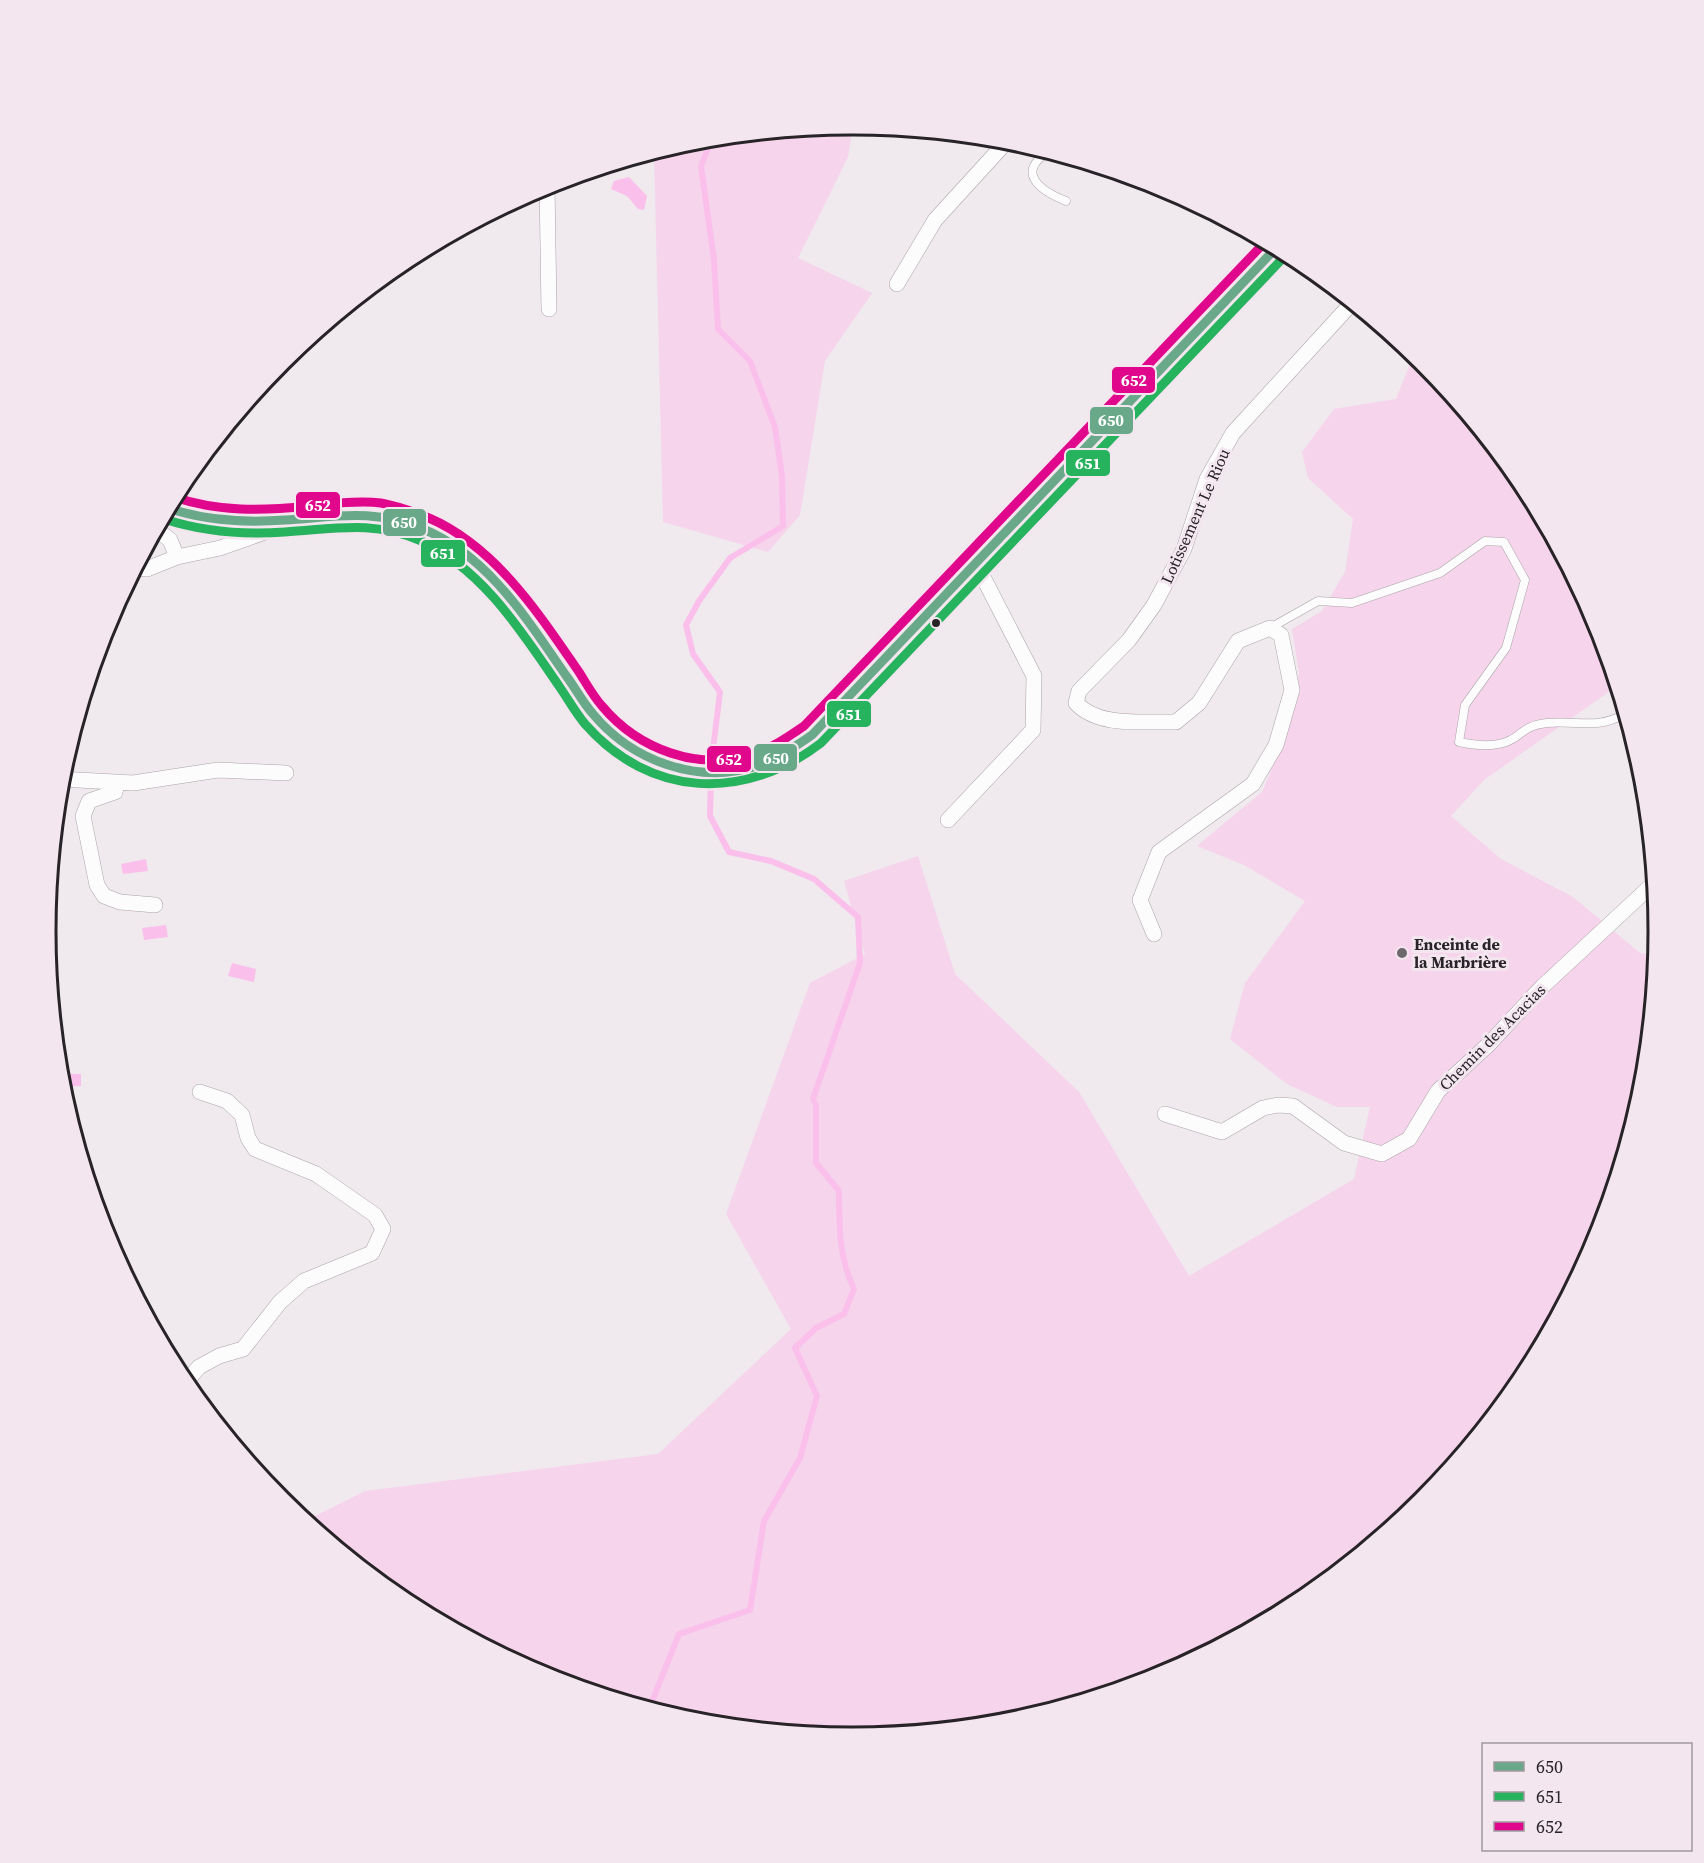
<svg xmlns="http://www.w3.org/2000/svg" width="1704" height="1863" font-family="'Source Serif 4',serif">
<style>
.green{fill:#f6d4ec}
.water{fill:#fac0eb}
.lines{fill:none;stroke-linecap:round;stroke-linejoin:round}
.stream{stroke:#fac0eb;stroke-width:6}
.service-casing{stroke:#aaa4a8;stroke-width:9}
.minor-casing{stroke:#aaa4a8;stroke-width:16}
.primary-casing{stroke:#aaa4a8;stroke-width:26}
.service{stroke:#fdfcfc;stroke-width:8}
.minor{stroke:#fdfcfc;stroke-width:15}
.primary{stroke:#fdfcfc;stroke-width:24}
.bus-1-casing{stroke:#f3e6ef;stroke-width:14}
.bus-2-casing{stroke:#f3e6ef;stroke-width:14}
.bus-3-casing{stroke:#f3e6ef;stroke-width:14}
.bus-1{stroke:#69a888;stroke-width:9}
.bus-2{stroke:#27b35e;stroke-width:9}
.bus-3{stroke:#e0078c;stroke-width:9}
.bus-dot{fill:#272326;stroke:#f3e6ef;stroke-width:2}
.poi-dot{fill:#6d686c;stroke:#f3e6ef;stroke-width:2}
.labels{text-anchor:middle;stroke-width:6;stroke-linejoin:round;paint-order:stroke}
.street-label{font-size:16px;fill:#272326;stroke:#f3e6ef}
.poi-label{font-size:16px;font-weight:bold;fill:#272326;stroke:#f3e6ef;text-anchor:start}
.rim{fill:none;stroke:#272326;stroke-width:3}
.line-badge{stroke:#f3e6ef;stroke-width:2}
.badge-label{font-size:16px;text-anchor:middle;font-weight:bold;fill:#fff}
</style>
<rect width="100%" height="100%" fill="#f0e9ee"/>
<!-- green -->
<path class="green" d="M 853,125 L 848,157 L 798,258 L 872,293 L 825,361 L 800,515 L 768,552 L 663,522 L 654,152 L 695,140 Z
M 1414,354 L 1523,483 L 1598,623 L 1617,686 L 1484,780 L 1451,816 L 1501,859 L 1573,897 L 1640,953 L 1657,956 L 1643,1089 L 1597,1241 L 1523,1380 L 1422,1502 L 1300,1603 L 1161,1677 L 1009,1723 L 852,1738 L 694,1723 L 543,1677 L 403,1602 L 305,1521 L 365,1491 L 658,1454 L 791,1329 L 726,1214 L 810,983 L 865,954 L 844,881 L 918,856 L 955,974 L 1079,1092 L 1189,1276 L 1354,1179 L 1370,1107 L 1337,1107 L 1287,1084 L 1230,1039 L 1245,983 L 1305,901 L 1244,865 L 1197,846 L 1262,792 L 1286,735 L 1299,674 L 1292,629 L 1322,611 L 1345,572 L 1353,519 L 1308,478 L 1302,452 L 1334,409 L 1396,399 Z"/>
<!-- water -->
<path class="water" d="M 629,177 L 647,196 L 644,210 L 638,209 L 627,196 L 611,189 L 614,181 Z
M 146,859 L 148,871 L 123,874 L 121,864 Z
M 166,925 L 168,937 L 144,940 L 142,928 Z
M 232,963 L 256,969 L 254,982 L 228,976 Z
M 59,1074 L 81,1074 L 81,1086 L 60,1087 Z"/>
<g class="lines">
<!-- stream -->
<path class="stream" d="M 711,766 L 720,692 L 693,654 L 686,625 L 699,601 L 730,558 L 783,526 L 782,476 L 775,427 L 750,361 L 718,329 L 714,260 L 701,166 L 712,138
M 649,1709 L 679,1634 L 750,1610 L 764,1521 L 800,1458 L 817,1396 L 795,1348 L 816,1328 L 844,1314 L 854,1289 C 839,1258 839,1225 839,1191 L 816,1163 L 816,1105 L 813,1099 L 860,963 L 858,917 L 814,879 L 771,861 L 729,852 L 710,816 L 711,776"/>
<!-- service casing -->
<g class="service-casing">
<path id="service" d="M 1048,152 C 1015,173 1041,191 1066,201
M 207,452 L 210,454 L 230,430 L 236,416
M 1270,628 L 1318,601 L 1352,603 L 1440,573 L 1485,541 L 1504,542 L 1525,580 L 1506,648 L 1465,705 L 1459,742 C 1473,745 1492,747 1506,742 C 1523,736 1521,726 1547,723 C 1578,720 1596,730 1625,714"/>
</g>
<!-- minor casing -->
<g class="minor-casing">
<path id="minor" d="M 547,185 L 549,309
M 897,284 L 935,220 L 1008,140
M 156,529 L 170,540 L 177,557
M 135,568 L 147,569 L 177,557 L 220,548 L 279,527
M 60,779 L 133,783 L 218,770 L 286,773
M 117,783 L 115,792 L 89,801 L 83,816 L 97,885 L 104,896 L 120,902 L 155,905
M 948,820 L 1033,730 L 1034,676 L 984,579 L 974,568
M 1154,934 L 1140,900 L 1159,852 L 1253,784 L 1276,745 L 1292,690 L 1281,635 L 1270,628 L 1238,641 L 1199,703 L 1176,722 C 1145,721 1099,728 1076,703 L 1079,691 L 1129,640 L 1154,605 L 1184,549 L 1207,479 L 1233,433 L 1352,303
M 1165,1114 L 1222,1132 L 1263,1108 L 1278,1105 L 1293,1106 L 1344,1143 L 1382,1154 L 1409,1139 L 1438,1091 L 1489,1044 L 1542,987 L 1654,883
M 184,1384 L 199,1367 L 219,1356 L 243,1349 L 280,1302 L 304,1281 L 372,1253 L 383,1229 L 375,1215 L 316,1174 L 255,1149 L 248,1138 L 242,1115 L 227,1101 L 200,1092"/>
</g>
<!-- primary casing -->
<g class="primary-casing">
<path id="primary" d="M 168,508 C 210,524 257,523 302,519 C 327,517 353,512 379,515 C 395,518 411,524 426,530 C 488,557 525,618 563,671 C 575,686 584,706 597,719 C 661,784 740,792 812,735 L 1276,248"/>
</g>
<!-- service -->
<use href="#service" class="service"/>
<!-- minor -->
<use href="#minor" class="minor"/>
<!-- primary -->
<use href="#primary" class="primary"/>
<!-- bus-1 casing -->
<g class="bus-1-casing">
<path id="bus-1" d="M 168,508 C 206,521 245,523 285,520 C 336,517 373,508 423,529 C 489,556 528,621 567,677 C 576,689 583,703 593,714 C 632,761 698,785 757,766 C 777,759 794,747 812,735 L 1276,248"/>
</g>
<!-- bus-2 casing -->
<g class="bus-2-casing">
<path id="bus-2" d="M 164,519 C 204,532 244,535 285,532 C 335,529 372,520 419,540 C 482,568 522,632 559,686 C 568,699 575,712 585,724 C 650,798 744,802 821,743 L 1285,256"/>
</g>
<!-- bus-3 casing -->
<g class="bus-3-casing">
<path id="bus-3" d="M 174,497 C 218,512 263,511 308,506 C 332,504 357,500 381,503 C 397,506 414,512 429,518 C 496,547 539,614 579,672 C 586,683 593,696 602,706 C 638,749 698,772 753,754 C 772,748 788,737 804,726 L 1265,242"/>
</g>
<!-- bus-1 -->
<use href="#bus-1" class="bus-1"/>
<!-- bus-2 -->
<use href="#bus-2" class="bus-2"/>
<!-- bus-3 -->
<use href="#bus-3" class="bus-3"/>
</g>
<!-- markers -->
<circle class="bus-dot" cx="936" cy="623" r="5"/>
<circle class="poi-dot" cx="1402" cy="953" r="6"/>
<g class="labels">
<!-- street labels -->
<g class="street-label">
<text transform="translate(1195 516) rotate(-66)" y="6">Lotissement Le Riou</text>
<text transform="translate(1492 1037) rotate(-45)" y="6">Chemin des Acacias</text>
</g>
<!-- poi labels -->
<g class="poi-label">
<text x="1414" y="950">Enceinte de<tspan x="1414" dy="18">la Marbrière</tspan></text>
</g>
</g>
<!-- crop -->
<path d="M0 0H1704V1863H0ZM56 931a796 796 0 1 1 1592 0a796 796 0 1 1-1592 0Z" fill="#f3e6ef" fill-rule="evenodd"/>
<path class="rim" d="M56 931a796 796 0 1 1 1592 0a796 796 0 1 1-1592 0Z"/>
<g class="line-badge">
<rect x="1111" y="366" width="45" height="28" rx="6" fill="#e0078c"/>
<rect x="1089" y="406" width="45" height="29" rx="6" fill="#69a888"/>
<rect x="1065" y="449" width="46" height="28" rx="6" fill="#27b35e"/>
<rect x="295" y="491" width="46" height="28" rx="6" fill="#e0078c"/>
<rect x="382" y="508" width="45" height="29" rx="6" fill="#69a888"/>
<rect x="420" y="539" width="46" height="29" rx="6" fill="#27b35e"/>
<rect x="826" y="700" width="46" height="28" rx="6" fill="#27b35e"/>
<rect x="753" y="743" width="45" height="29" rx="6" fill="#69a888"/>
<rect x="706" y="745" width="46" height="28" rx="6" fill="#e0078c"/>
</g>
<g class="badge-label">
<text x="1134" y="386">652</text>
<text x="1111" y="426">650</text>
<text x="1088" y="469">651</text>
<text x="318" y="511">652</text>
<text x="404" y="528">650</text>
<text x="443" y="559">651</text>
<text x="849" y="720">651</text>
<text x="776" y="764">650</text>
<text x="729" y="765">652</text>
</g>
<!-- legend -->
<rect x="1482" y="1743" width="210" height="108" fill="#f3e6ef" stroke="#a1989f" stroke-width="1.5"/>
<rect x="1494" y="1762" width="30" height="9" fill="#69a888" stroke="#a1989f" stroke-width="1.5"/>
<text x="1536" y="1773" font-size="18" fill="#272326">650</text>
<rect x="1494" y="1792" width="30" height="9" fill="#27b35e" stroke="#a1989f" stroke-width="1.5"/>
<text x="1536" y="1803" font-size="18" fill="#272326">651</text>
<rect x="1494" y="1822" width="30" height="9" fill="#e0078c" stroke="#a1989f" stroke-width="1.5"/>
<text x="1536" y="1833" font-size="18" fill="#272326">652</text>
</svg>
